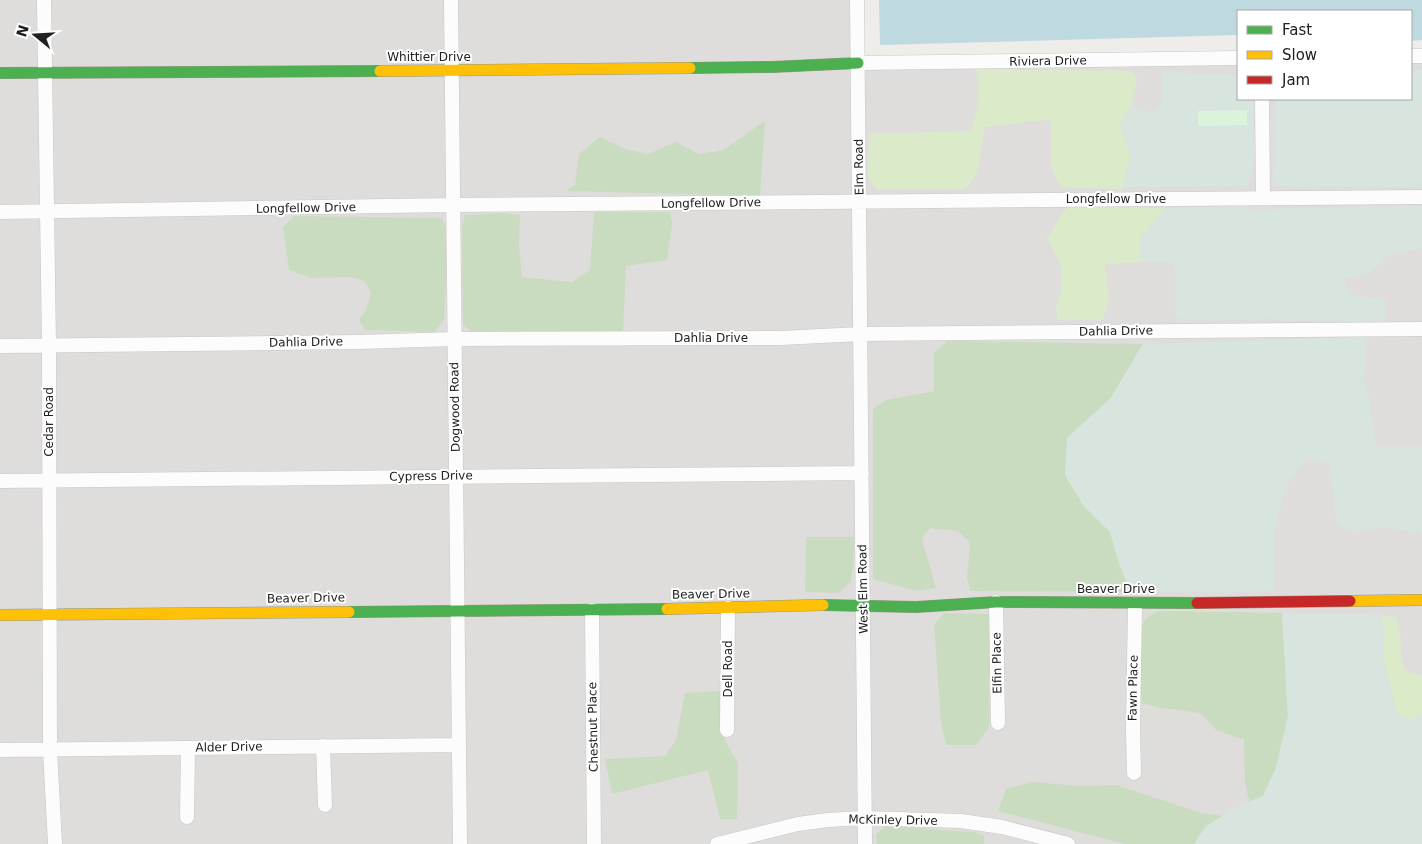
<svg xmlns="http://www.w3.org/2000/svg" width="1422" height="844" font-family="'DejaVu Sans',sans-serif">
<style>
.residential{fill:#dedddb}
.grass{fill:#dbebca}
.forest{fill:#cadcc0}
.wetland{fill:#d8e5de}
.park{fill:#daf3da}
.water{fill:#bfd9e1}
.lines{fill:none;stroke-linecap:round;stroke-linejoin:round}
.street-casing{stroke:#c8c7c6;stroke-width:15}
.fast-casing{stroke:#969882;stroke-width:12}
.slow-casing{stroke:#969882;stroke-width:12}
.jam-casing{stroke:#969882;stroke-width:12}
.street{stroke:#fdfcfc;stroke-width:14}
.fast{stroke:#4caf50;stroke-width:11}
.slow{stroke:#ffc107;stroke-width:11}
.jam{stroke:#c62828;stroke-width:11}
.labels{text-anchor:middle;stroke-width:4;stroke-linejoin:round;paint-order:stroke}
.street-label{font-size:12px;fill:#212121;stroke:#fff}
</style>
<rect width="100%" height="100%" fill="#efedea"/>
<!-- residential -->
<path class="residential" d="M 0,0 L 857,0 L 858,62 L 1238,58 L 1238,99 L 1411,99 L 1411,56 L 1422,56 L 1422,844 L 0,844 Z"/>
<!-- grass -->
<path class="grass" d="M 975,69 L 1131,71 L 1137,80 L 1131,105 L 1120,126 L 1130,154 L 1122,189 L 1060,187 L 1051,165 L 1051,119 L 985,127 L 976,176 L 965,189 L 878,190 L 868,179 L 869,134 L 971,131 C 976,112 983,88 975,69 Z
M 1067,207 L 1166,208 C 1151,225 1132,238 1143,262 L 1105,264 L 1109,298 L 1103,320 L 1058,320 L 1056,307 L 1061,291 L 1061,266 L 1047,238 Z
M 1380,615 L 1396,618 L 1400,633 L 1402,664 L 1408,672 L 1422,675 L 1422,714 L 1410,720 L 1396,712 L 1383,655 L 1385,629 Z"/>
<!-- forest -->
<path class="forest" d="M 765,121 L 760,196 L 566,191 L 575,185 L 579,154 L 600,137 L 628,150 L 648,154 L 676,142 L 699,154 L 723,150 Z
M 594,212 L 670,212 L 672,224 L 667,260 L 626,266 L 623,332 L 471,331 L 463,325 L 462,226 L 465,215 L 505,213 L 520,215 L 519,245 L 522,277 L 572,282 L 590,270 Z
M 294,216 L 442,218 L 448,232 L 444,320 L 435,332 L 365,330 L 359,320 L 366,309 L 371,293 L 365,281 L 350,277 L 311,278 L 289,270 L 283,227 Z
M 948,341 L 1143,344 L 1111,398 L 1067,438 L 1083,505 L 1110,532 L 1119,563 L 1127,583 L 1147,592 L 971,591 L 967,579 L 970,542 L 958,531 L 930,528 L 922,538 L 936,588 L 917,591 L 873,579 L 873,409 L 886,400 L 934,391 L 934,352 Z
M 806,537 L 854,537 L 853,565 L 851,581 L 839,593 L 805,592 Z
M 1158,611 L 1282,613 L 1288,716 L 1276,768 L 1263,796 L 1249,802 L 1245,782 L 1244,740 L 1216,730 L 1200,713 L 1161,708 L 1141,703 L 1141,628 L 1146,618 Z
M 944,613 L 990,614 L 989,727 L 976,745 L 946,745 L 941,722 L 934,625 Z
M 720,691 L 725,741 L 738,763 L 737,819 L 720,819 L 708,770 L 612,794 L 605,759 L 665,756 L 676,740 L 685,693 Z
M 1032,782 L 1080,786 L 1116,785 L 1201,813 L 1223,816 L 1205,827 L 1194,844 L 1125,844 L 998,811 L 1006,789 Z
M 885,826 L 975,832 L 984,836 L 984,844 L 877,844 L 876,835 Z"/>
<!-- wetland -->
<path class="wetland" d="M 1411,70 L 1422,70 L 1422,187 L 1287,187 L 1277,184 L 1272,173 L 1276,166 L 1276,99 L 1411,99 Z
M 1163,72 L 1238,75 L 1238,99 L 1253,99 L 1254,162 L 1252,175 L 1246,186 L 1122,187 L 1130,154 L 1120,126 L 1131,105 L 1151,113 L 1162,105 Z
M 1240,206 L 1257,213 L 1268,209 L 1422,206 L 1422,248 L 1388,255 C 1373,274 1367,274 1344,279 L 1349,295 L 1386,300 L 1385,322 L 1271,320 L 1266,317 L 1261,320 L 1176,319 L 1175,263 L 1143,262 C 1132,238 1151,225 1166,208 Z
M 1363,337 L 1367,343 L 1363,382 L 1367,388 L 1376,447 L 1422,447 L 1422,536 L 1418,533 L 1383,527 L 1354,533 L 1337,525 L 1330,464 L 1306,459 L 1287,484 L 1275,528 L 1274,591 L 1147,592 L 1127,583 L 1119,563 L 1110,532 L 1083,505 L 1065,475 L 1067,438 L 1111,398 L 1143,344 Z
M 1282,613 L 1380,615 L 1385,629 L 1383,655 L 1396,712 L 1410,720 L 1422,714 L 1422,844 L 1194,844 L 1205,827 L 1238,806 L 1263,796 L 1276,768 L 1288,716 Z"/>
<!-- park -->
<path class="park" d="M 1247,110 L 1247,125 L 1198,126 L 1198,111 Z"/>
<!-- water -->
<path class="water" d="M 879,0 L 1422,0 L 1422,40 L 1411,41 L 1411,11 L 1238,11 L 1238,35 L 880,45 Z"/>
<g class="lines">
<!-- street casing -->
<g class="street-casing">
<path id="street" d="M 44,0 L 49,345 L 50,750 L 55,844
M 451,0 L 460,844
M 857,0 L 865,844
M 1411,56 L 1422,56
M 858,63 L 1238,58
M 1262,99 L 1263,198
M 0,212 L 453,205 L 1422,197
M 0,346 L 360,342 L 453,339 L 781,338 L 860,334 L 1422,329
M 0,481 L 862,473
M 996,602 L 998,723
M 592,610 L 594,844
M 727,730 L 728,608
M 323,746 L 325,805
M 0,750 L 458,745
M 1134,773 L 1133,729 L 1135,604
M 187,817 L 188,748
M 717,844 L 798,824 L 828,820 L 864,818 L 961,821 L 1002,827 L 1068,844"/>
</g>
<!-- fast casing -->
<g class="fast-casing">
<path id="fast" d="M 690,68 L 772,67 L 858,63
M 0,73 L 380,71
M 823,605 L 916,607 L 996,602 L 1197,603
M 349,612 L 667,609"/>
</g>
<!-- slow casing -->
<g class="slow-casing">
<path id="slow" d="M 380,71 L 690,68
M 1350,601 L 1422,600
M 667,609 L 823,605
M 0,615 L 349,612"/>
</g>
<!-- jam casing -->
<g class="jam-casing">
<path id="jam" d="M 1197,603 L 1350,601"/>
</g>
<!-- street -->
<use href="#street" class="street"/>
<!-- fast -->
<use href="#fast" class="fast"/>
<!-- slow -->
<use href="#slow" class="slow"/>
<!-- jam -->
<use href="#jam" class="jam"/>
</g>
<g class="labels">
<!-- street labels -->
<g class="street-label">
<text x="429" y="61">Whittier Drive</text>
<text transform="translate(1048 61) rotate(-1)" y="4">Riviera Drive</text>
<text transform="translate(859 167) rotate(-91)" y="4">Elm Road</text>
<text x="1116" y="203">Longfellow Drive</text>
<text transform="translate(711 203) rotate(-1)" y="4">Longfellow Drive</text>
<text transform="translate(306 208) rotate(-1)" y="4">Longfellow Drive</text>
<text transform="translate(1116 331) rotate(-1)" y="4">Dahlia Drive</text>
<text x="711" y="342">Dahlia Drive</text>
<text transform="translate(306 342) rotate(-1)" y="4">Dahlia Drive</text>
<text transform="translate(455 407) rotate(-91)" y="4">Dogwood Road</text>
<text transform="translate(49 422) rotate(-90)" y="4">Cedar Road</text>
<text transform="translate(431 476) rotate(-1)" y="4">Cypress Drive</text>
<text transform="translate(863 589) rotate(-91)" y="4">West Elm Road</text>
<text x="1116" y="593">Beaver Drive</text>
<text transform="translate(711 594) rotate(-1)" y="4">Beaver Drive</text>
<text transform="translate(306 598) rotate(-1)" y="4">Beaver Drive</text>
<text transform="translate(997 663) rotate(-91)" y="4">Elfin Place</text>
<text transform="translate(728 669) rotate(-90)" y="4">Dell Road</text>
<text transform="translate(1133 688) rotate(-89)" y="4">Fawn Place</text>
<text transform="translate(593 727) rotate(-91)" y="4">Chestnut Place</text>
<text transform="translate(229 747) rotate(-1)" y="4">Alder Drive</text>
<text transform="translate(893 820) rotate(1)" y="4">McKinley Drive</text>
</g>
</g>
<!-- legend -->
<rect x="1237" y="10" width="175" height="90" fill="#ffffff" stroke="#a6a6a6"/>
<rect x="1247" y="26" width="25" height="8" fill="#4caf50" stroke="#a6a6a6"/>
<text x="1282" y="35" font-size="15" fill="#212121">Fast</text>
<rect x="1247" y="51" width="25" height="8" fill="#ffc107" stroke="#a6a6a6"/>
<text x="1282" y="60" font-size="15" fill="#212121">Slow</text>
<rect x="1247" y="76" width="25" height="8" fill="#c62828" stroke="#a6a6a6"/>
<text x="1282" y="85" font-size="15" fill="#212121">Jam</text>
<!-- north arrow -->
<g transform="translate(35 35) rotate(288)" stroke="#ffffff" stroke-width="4" paint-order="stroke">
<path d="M0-4L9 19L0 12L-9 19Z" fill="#212121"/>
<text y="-8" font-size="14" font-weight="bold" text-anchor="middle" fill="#212121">N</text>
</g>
</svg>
